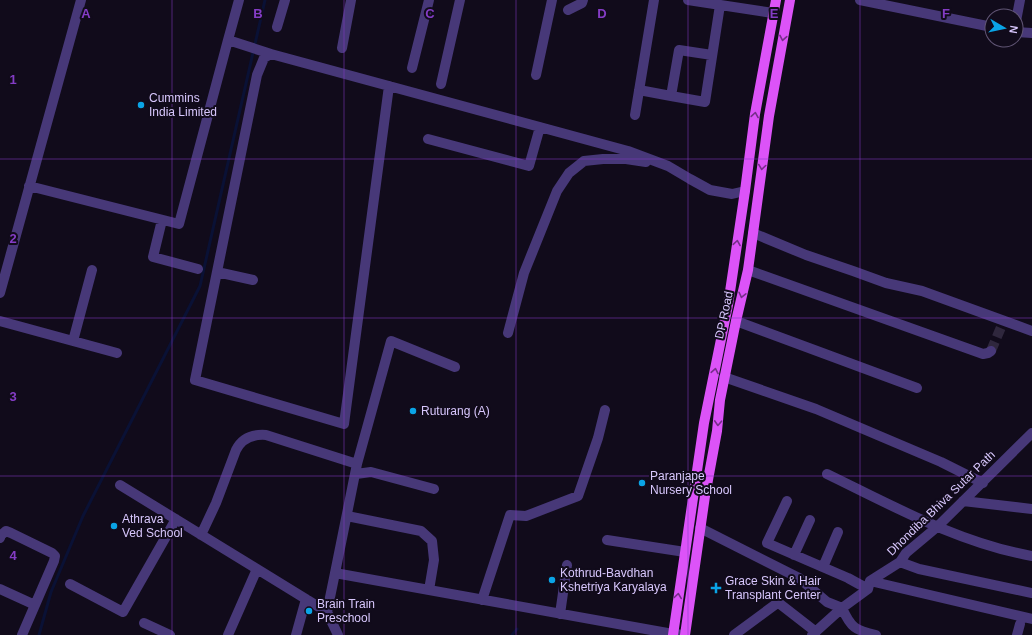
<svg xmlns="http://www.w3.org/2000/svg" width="1032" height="635" font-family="Arial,sans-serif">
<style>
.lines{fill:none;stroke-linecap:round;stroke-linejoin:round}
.stream{stroke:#0a1135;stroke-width:3}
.minor-tunnel{stroke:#2f273d;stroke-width:10;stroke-dasharray:10 5;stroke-linecap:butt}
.minor{stroke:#473878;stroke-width:10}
.major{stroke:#dc53f8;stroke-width:10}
.oneway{stroke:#762f8a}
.grid{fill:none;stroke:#843cc5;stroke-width:1;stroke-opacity:0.55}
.poi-dot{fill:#0aa4e6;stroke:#110b1b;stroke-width:1.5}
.labels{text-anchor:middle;stroke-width:4;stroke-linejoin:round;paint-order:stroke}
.poi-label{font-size:12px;fill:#d8c7fd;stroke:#110b1b;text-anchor:start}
.street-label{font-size:12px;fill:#d8c7fd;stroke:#110b1b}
.grid-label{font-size:13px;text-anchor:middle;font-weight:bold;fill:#843cc5;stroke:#110b1b;stroke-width:4;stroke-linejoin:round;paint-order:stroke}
</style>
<rect width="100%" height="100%" fill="#110b1b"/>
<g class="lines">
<!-- stream -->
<path class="stream" d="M 39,635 L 51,592 L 83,516 L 200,286 L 265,0
M 512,635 L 517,629"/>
<!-- minor-tunnel -->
<path class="minor-tunnel" d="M 991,351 L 1004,320"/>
<!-- minor -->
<path class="minor" d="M 239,0 L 228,40 L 271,54
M 688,0 L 773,13
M 860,0 L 992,27
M 568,10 L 582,3 L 583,0
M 1016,21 L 1020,0
M 277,27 L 285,0
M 1016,32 L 1032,33
M 342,48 L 351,0
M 712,55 L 679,50 L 671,96 L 705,102 L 720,5
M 412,68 L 429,0
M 536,75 L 552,0
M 441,84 L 460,0
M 389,86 L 344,424 L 195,380 L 257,75 L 264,58 L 271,54 L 628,151 L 668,166 L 690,179 L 710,190 L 732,194 L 745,191
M 639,90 L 671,96
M 635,115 L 654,0
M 428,139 L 529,166 L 540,127
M 29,186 L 179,224 L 228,40
M 162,220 L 153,257 L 198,269
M 753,233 L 806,255 L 853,271 L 886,283 L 922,291 L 1032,331
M 748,270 L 983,354 L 988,353 L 991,351
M 217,272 L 253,280
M 0,293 L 81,0
M 0,321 L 117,353
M 736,321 L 917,388
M 508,333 L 524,273 L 557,191 L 569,173 L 584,161 L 603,159 L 626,159 L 646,162
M 73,341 L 92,270
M 724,377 L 816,409 L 941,462 L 983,483
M 356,474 L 371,472 L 434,489
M 827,474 C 893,506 959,543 1032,556
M 120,485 L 327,612
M 787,501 L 767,543 L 848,578 L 868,589
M 963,501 L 1032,509
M 347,516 L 421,531 L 432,541 L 434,560 L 429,590
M 700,528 L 799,578 L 827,602 L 842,608 C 851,628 855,630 876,635
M 201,535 L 216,503 L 236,450 C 242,438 252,434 266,435 L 357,464
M 0,538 L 1,535 L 6,531 L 11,533 L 52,553 L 55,556 L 54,561 L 35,605 L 0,589
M 607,540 L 685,552
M 794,555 L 810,520
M 900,562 L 919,569 L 1032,593
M 823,567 L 838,532
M 335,573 L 357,464 L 391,341 L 455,367
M 870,581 L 1032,619
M 70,584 L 123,612 L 176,519
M 482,600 L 510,515 L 526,516 L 578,496 L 598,438 L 605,410
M 560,614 L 567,565
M 144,623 L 170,635
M 22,635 L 35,605
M 228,635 L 257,569
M 296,635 L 306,599
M 338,635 L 327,612 L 335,573 L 673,634 L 685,635
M 734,635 L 776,604 L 780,604 L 816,632
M 812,635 L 842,608 L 868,589 L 870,581 L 900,562 L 906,553 L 937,527 L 1032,433
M 1017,635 L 1020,624"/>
<!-- major -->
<path class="major" d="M 673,635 L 704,423 L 728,305 L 745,191 L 755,114 L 776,0
M 685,635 L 705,496 L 717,431 L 720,400 L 736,321 L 748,270 L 769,116 L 790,0"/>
</g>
<!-- one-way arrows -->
<defs><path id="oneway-chevron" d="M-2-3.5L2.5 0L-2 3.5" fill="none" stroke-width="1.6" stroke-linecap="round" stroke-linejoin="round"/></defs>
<g class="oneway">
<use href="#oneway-chevron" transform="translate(783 38) rotate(100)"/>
<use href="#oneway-chevron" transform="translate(755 115) rotate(-81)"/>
<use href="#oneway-chevron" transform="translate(762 167) rotate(98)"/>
<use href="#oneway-chevron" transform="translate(737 243) rotate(-81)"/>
<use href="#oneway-chevron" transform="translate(742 295) rotate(103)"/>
<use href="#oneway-chevron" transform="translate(715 371) rotate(-79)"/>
<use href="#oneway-chevron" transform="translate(718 423) rotate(93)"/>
<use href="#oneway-chevron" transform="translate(678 596) rotate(-82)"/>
</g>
<!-- grid -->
<path class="grid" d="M 172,0 L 172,635M 344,0 L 344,635M 516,0 L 516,635M 688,0 L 688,635M 860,0 L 860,635M 0,159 L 1032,159M 0,318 L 1032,318M 0,476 L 1032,476"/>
<!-- markers -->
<g class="poi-dot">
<circle cx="141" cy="105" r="4"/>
<circle cx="413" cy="411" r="4"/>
<circle cx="642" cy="483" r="4"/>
<circle cx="114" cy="526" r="4"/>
<circle cx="552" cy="580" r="4"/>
<path d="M714 582h4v4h4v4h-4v4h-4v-4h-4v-4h4z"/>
<circle cx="309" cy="611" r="4"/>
</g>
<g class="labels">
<!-- poi labels -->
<g class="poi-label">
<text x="149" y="102">Cummins<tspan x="149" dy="14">India Limited</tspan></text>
<text x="421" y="415">Ruturang (A)</text>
<text x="650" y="480">Paranjape<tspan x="650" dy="14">Nursery School</tspan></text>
<text x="122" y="523">Athrava<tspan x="122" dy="14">Ved School</tspan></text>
<text x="560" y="577">Kothrud-Bavdhan<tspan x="560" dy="14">Kshetriya Karyalaya</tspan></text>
<text x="725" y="585">Grace Skin &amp; Hair<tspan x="725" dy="14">Transplant Center</tspan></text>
<text x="317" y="608">Brain Train<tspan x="317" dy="14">Preschool</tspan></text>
</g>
<!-- street labels -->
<g class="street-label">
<text transform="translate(724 315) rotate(-78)" y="4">DP Road</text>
<text transform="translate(941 503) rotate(-44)" y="4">Dhondiba Bhiva Sutar Path</text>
</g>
</g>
<g class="grid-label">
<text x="86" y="18">A</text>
<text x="258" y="18">B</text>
<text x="430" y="18">C</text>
<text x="602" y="18">D</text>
<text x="774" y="18">E</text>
<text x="946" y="18">F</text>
<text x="13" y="84">1</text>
<text x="13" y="243">2</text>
<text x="13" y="401">3</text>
<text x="13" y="560">4</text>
</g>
<!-- north arrow -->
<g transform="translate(1004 28) rotate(99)"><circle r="19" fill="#110b1b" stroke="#615675"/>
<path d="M0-3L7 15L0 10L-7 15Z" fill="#0aa4e6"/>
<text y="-6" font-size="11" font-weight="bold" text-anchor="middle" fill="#d8c7fd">N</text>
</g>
</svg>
